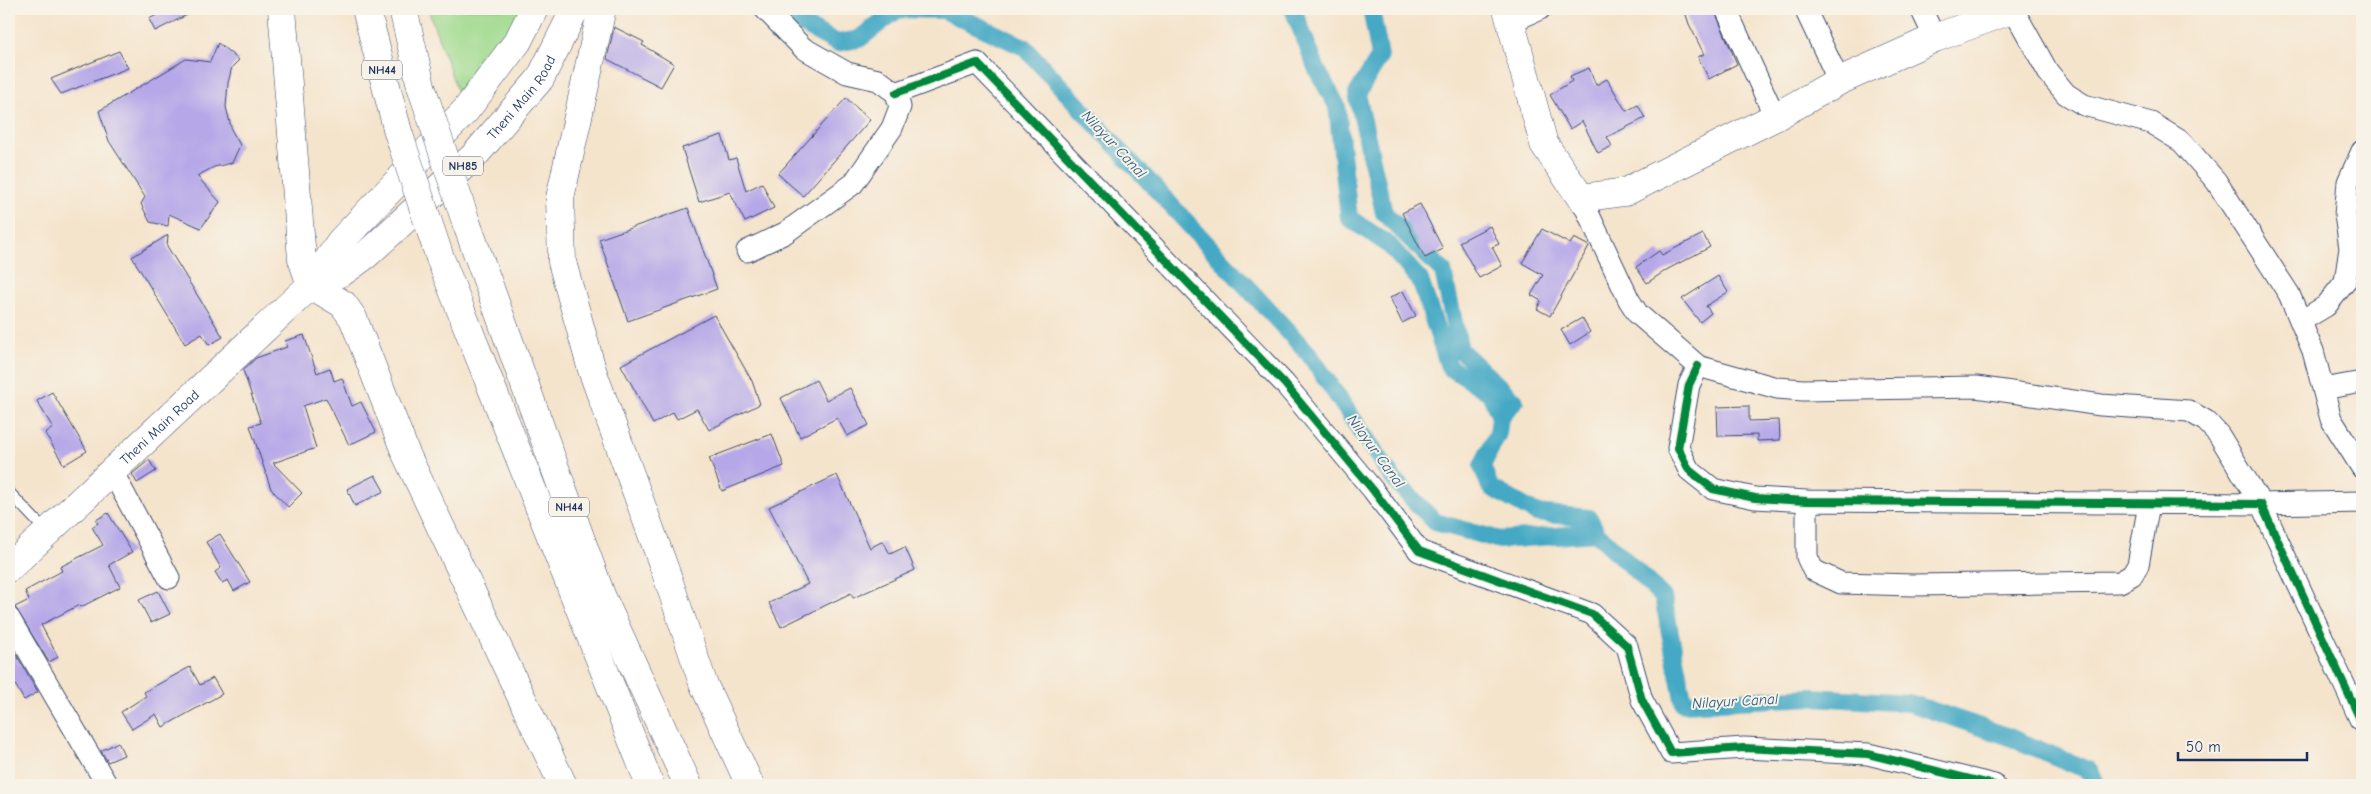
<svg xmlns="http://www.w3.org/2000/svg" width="2371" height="794" font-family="'Comic Neue',sans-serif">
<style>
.green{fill:#9fda8d;stroke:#5d8476}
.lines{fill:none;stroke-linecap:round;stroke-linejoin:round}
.canal{stroke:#45a9c5;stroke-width:18}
.building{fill:#b6a7e8}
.lane-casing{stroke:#3c4a6e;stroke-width:12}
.street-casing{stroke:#3c4a6e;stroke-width:23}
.secondary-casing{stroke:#3c4a6e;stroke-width:29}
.primary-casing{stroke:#3c4a6e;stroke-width:29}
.highway-casing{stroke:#3c4a6e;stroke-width:29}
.lane{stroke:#fff;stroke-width:10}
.street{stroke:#fff;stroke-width:21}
.secondary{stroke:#fff;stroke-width:28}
.primary{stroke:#fff;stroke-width:28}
.highway{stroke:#fff;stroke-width:28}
.highway-bridge-casing{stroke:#3c4a6e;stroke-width:29;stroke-linecap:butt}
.highway-bridge{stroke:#fff;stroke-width:28}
.cycleway-casing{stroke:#f7f3e8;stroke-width:11}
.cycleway{stroke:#00873e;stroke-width:8}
.labels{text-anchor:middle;stroke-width:4;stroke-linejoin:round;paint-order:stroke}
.shield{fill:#f7f3e8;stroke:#5d6a87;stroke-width:1}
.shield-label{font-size:12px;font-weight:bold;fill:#1b2f5e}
.street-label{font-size:14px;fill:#1b2f5e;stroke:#f7f3e8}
.water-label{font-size:15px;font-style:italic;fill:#2a5a82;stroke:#f7f3e8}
</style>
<rect width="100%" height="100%" fill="#f7f3e8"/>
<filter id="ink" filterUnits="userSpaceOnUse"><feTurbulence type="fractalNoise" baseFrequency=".02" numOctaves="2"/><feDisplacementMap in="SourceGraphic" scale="10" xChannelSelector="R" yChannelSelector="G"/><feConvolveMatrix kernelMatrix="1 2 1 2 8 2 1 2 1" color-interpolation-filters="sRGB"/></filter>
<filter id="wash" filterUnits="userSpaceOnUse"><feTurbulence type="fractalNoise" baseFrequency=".0096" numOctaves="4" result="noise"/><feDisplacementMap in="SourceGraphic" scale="20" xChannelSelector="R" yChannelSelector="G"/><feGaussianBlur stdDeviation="1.12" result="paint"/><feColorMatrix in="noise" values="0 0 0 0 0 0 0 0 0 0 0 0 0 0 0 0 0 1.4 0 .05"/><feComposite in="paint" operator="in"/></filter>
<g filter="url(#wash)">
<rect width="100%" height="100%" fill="#f5e4cc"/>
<!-- green -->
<path class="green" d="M 428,9 L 524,9 L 461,102 Z"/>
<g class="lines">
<!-- canal -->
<path class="canal" d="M 789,9 L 797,21 L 837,43 L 859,39 L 898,9 L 944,10 L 1024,47 L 1309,354 L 1394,480 L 1435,522 L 1500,540 L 1597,533 L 1663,597 L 1684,704 L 1812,697 L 1910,703 L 2007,736 L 2090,771 L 2097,785
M 1293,9 L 1317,70 L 1337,106 L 1349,218 L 1389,245 L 1420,280 L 1449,367 L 1490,393 L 1500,417 L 1498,433 L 1482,466 L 1490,487 L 1536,513 L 1589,518 L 1597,533
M 1371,9 L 1380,56 L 1357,94 L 1384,213 L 1443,271 L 1460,350 L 1515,401 L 1500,417"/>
</g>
<g id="blocks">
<!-- building -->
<path class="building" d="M 169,9 L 199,9 L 155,31 L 149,19 Z
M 1684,9 L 1714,9 L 1737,64 L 1709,79 L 1698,57 L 1704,54 L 1689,24 Z
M 614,27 L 644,42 L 642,45 L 674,64 L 661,87 L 607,59 Z
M 218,43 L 239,60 L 232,67 L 228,83 L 226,107 L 232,131 L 240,145 L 232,163 L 214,167 L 197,176 L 220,202 L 201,228 L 169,214 L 168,226 L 150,222 L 141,204 L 145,197 L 109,141 L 99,111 L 186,59 L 210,62 Z
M 119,51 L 128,68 L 61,94 L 51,79 Z
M 1589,68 L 1596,85 L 1607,79 L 1626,111 L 1638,105 L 1645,118 L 1607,137 L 1612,146 L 1598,153 L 1582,121 L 1570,129 L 1550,95 L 1572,81 L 1570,76 Z
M 846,98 L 870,120 L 803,196 L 778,174 Z
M 722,135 L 729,160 L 736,158 L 746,191 L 762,183 L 774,208 L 745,222 L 730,192 L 699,202 L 682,148 Z
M 1420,204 L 1443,249 L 1425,258 L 1402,213 Z
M 688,208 L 717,289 L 628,321 L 599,239 Z
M 1490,226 L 1499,244 L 1492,247 L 1502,266 L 1479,278 L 1459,242 Z
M 1542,229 L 1570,244 L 1574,238 L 1589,246 L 1550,316 L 1537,309 L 1541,301 L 1531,295 L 1543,275 L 1522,263 Z
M 1703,234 L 1710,247 L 1668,269 L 1647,283 L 1636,267 L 1659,251 L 1662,255 Z
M 168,235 L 167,246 L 223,337 L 209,345 L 202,334 L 185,344 L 132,257 Z
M 1718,276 L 1728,292 L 1706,306 L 1711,313 L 1700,322 L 1682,299 Z
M 1403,291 L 1416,316 L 1402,323 L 1390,298 Z
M 714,315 L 752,381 L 760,404 L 709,430 L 697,409 L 677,419 L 673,412 L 653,424 L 621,365 Z
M 1582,318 L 1590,332 L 1570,345 L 1561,330 Z
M 304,335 L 317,373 L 330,368 L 334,381 L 342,378 L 352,406 L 361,402 L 376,432 L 349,445 L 326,398 L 303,406 L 316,448 L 273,463 L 302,493 L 288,507 L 271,489 L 250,426 L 261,423 L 243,370 L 256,358 L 287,347 L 285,341 Z
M 816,380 L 826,400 L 850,388 L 869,425 L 847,436 L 837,418 L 800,437 L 781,398 Z
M 52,392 L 87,451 L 64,465 L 45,433 L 53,428 L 37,401 Z
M 1749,406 L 1749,421 L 1779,420 L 1780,440 L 1757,441 L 1757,435 L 1718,436 L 1717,407 Z
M 772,434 L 784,466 L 722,491 L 709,458 Z
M 149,460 L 156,471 L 137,483 L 132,474 Z
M 375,475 L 384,491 L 355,506 L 347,489 Z
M 837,475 L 870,548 L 883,541 L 890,554 L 905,547 L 915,570 L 853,598 L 851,593 L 781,627 L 769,603 L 808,584 L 769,507 Z
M 108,513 L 132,552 L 109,565 L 120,587 L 81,607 L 79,605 L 41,625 L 58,657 L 49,662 L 15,607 L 29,600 L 25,591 L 62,571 L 60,567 L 103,545 L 92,527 L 98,523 L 96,520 Z
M 220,534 L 250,582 L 234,591 L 228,580 L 222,583 L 215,572 L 221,568 L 206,542 Z
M 158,591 L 170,614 L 151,623 L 139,600 Z
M 9,642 L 38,692 L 24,700 L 9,674 Z
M 190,667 L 200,685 L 213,678 L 222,694 L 163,727 L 156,714 L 132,729 L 121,712 L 146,696 L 144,692 Z
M 118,742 L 124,755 L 108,762 L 101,751 Z"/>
</g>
</g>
<g filter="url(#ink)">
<use href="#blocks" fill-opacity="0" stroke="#3c4a6e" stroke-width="1"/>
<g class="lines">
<!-- lane casing -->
<g class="lane-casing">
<path id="lane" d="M 9,492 L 46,531"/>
</g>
<!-- street casing -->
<g class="street-casing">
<path id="street" d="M 1726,9 L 1775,117
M 1805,9 L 1839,81
M 1921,9 L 1935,38
M 2013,9 L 2048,72 L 2066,94 L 2084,105 L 2151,123 L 2182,142 L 2216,181 L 2289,294 L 2313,351 L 2331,419 L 2362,468
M 1510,22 L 1540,9
M 896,93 L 977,63 L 1284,383 L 1373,490 L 1419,551 L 1592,614 L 1627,646 L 1642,700 L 1671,753 L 1744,748 L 1868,754 L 1994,785
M 1581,198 L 1629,300 L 1638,314 L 1698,366 L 1777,388 L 1803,390 L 1976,387 L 2101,405 L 2189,411 L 2206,421 L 2219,435 L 2261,504 L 2362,502
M 747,251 L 785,233 L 853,184 L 892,128 L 900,107 L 896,93 L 878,80 L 847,73 L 803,48 L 765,9
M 2301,321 L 2326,306 L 2345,282 L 2350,248 L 2345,215 L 2348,182 L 2362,151
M 1698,366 L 1689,385 L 1678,448 L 1689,470 L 1713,489 L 1755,498 L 1807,501 L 2261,504 L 2360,719
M 2323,389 L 2362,382
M 112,471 L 169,578
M 1807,501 L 1807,557 L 1813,570 L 1841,583 L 1913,585 L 2120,582 L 2132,575 L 2138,565 L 2149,504
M 9,618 L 107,785"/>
</g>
<!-- secondary casing -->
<g class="secondary-casing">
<path id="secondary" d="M 1507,9 L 1544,144 L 1581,198 L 1625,192 L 1775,117 L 1839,81 L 1935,38 L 2014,9"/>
</g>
<!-- primary casing -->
<g class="primary-casing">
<g id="primary">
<path id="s1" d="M 9,568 L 311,285"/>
</g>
</g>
<!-- highway casing -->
<g class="highway-casing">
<g id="highway">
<path d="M 282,9 L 302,259 L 311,285 L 343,304 L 353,318 L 406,454 L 563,785"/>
<path d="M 366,9 L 398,132"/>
<path d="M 403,9 L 421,86"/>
<path d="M 599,9 L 601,13 L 560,198 L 562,262 L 592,370 L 665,570 L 703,683 L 750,785"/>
<path d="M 466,222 L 601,595 L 688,785"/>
<path d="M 440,258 L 650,785"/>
<path id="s2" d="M 311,285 L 344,271 L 366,255 L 474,156 L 540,79 L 575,9"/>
<path d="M 311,285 L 340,242 L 466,110 L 518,41 L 534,9"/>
</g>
</g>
<!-- lane -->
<use href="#lane" class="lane"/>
<!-- street -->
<use href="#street" class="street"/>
<!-- secondary -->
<use href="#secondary" class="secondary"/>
<!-- primary -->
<use href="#primary" class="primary"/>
<!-- highway -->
<use href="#highway" class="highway"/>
<!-- highway-bridge casing -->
<g class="highway-bridge-casing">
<path id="highway-bridge" d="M 421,86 L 466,222
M 398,132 L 440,258"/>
</g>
<!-- highway-bridge -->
<use href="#highway-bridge" class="highway-bridge"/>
<!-- cycleway casing -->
<g class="cycleway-casing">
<path id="cycleway" d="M 896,93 L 977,63 L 1284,383 L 1373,490 L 1419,551 L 1592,614 L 1627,646 L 1642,700 L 1671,753 L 1744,748 L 1868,754 L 1994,785
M 1698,366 L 1689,385 L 1678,448 L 1689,470 L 1713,489 L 1755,498 L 1807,501 L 2261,504 L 2360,719"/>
</g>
<!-- cycleway -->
<use href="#cycleway" class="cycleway"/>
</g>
</g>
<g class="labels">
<!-- shield labels -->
<g class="shield">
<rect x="362" y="60.5" width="40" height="19" rx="4"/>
<rect x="443" y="156.5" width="40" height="19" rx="4"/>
<rect x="549" y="497.5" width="40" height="19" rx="4"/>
</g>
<g class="shield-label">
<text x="382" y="74">NH44</text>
<text x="463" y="170">NH85</text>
<text x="569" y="511">NH44</text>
</g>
<!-- street labels -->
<g class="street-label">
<text dy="5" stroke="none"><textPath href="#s2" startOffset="285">Theni Main Road</textPath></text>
<text dy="5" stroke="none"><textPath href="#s1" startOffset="206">Theni Main Road</textPath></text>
</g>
<!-- water labels -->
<g class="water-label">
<text transform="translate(1114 144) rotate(47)" y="5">Nilayur Canal</text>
<text transform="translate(1376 451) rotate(54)" y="5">Nilayur Canal</text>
<text transform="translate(1735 701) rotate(-3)" y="5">Nilayur Canal</text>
</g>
</g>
<!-- margin -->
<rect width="2371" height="794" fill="none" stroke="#f7f3e8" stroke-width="30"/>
<!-- scale -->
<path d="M2178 752v8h129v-8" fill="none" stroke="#1b2f5e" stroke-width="2.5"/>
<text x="2186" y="752" font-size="15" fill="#1b2f5e" stroke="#f7f3e8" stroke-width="4" paint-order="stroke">50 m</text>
</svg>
